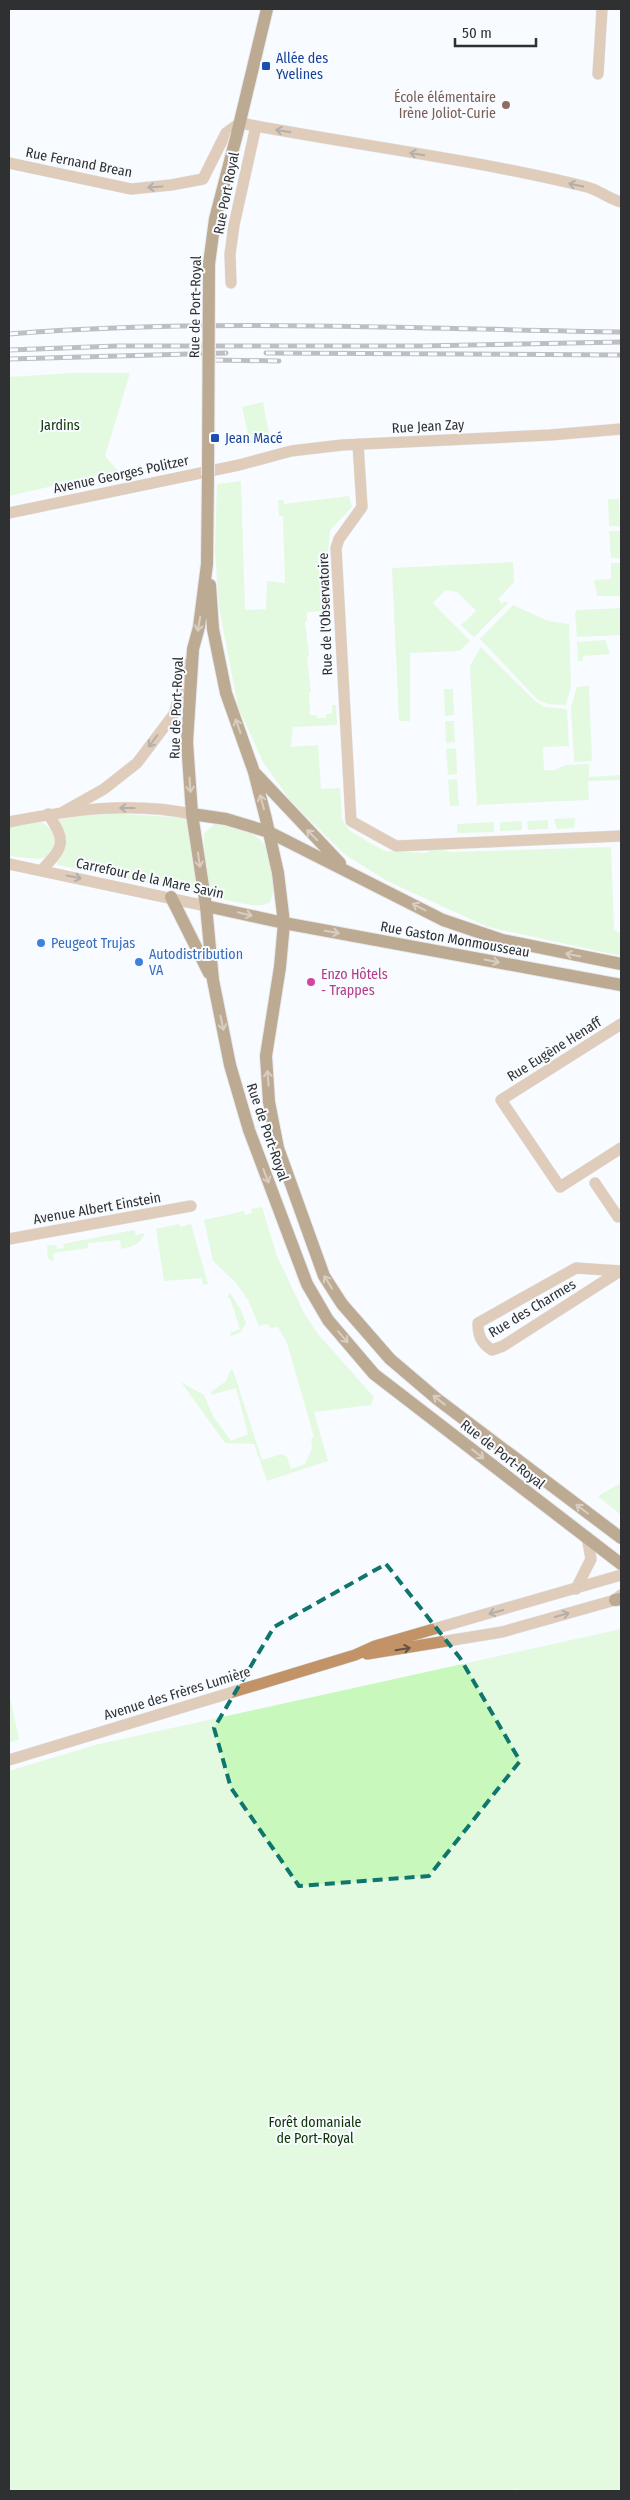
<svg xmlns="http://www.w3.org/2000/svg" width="630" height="2500" font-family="'Fira Sans Condensed',sans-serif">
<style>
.green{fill:#c9f8bd}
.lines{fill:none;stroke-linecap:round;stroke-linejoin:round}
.minor-casing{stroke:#d4d6da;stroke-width:12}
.major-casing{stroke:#d4d6da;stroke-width:14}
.minor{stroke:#c29367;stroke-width:11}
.major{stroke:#76470e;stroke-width:12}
.rail-casing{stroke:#767779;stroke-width:5}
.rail{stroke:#f8fbff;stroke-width:3;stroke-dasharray:9;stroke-linecap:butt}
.major-bridge-casing{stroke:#d4d6da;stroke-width:14;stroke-linecap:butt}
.major-bridge{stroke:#76470e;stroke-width:12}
.oneway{stroke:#625344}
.oneway2{stroke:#b0987a}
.marked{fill:none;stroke:#0f766e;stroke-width:4;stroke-dasharray:10 6;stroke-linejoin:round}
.transit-dot{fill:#1a4fb4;stroke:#f8fbff;stroke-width:2}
.education-dot{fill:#8d6e63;stroke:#f8fbff;stroke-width:2}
.shop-dot{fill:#3f7fe0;stroke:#f8fbff;stroke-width:2}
.hotel-dot{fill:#d1479c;stroke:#f8fbff;stroke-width:2}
.labels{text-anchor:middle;stroke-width:4;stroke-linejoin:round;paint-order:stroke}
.transit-label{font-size:14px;fill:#164399;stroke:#f8fbff;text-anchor:start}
.education-label{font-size:14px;fill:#785e54;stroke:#f8fbff;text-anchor:end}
.street-label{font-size:14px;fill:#2f3031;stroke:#f8fbff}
.park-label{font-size:14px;fill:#0b3400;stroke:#f8fbff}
.shop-label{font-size:14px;fill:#366cbe;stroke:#f8fbff;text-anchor:start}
.hotel-label{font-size:14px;fill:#b23c85;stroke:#f8fbff;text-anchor:start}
</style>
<rect width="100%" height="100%" fill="#f8fbff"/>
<!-- green -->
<path class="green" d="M 73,373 L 130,373 L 105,456 L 118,471 L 9,496 L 9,377 Z
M 263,402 L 270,438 L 250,443 L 242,407 Z
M 241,481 L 245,610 L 266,609 L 267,581 L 285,583 L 283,516 L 279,516 L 278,500 L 283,500 L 284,504 L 349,496 L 352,507 L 330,530 L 328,552 L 318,554 L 322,611 L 307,612 L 307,621 L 305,622 L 309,656 L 307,657 L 311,692 L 309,692 L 310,715 L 316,715 L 317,718 L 326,718 L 326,714 L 332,714 L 332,705 L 336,705 L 337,725 L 293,727 L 291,747 L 318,745 L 321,789 L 340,788 L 342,819 L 350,831 L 384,851 L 427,853 L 429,847 L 450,852 L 611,847 L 614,930 L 621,933 L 621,956 L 488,927 L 387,881 L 344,854 L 290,800 L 263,762 L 238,707 L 219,607 L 215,551 L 217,484 Z
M 608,499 L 619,499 L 620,526 L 609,526 Z
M 609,531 L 620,531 L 621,558 L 611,558 Z
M 513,562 L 514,582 L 498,599 L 502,604 L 505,601 L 508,603 L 474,637 L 461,625 L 476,611 L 457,592 L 445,590 L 433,603 L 470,641 L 459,651 L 410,653 L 410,721 L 399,721 L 392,568 Z
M 611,563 L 621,563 L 621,596 L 597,596 L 594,580 L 611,579 Z
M 513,605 L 548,621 L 569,624 L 571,687 L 566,705 L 548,704 L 538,700 L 480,639 Z
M 621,608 L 621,635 L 577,637 L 575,614 L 577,610 Z
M 605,640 L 610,654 L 583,656 L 583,661 L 578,661 L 577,642 Z
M 481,647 L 534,700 L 544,707 L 567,709 L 569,746 L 543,747 L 544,770 L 554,770 L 566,765 L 589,764 L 589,777 L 621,775 L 621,780 L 588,781 L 589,800 L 477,805 L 470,666 Z
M 589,686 L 592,761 L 574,762 L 571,707 L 577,687 Z
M 444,689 L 453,689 L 454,715 L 445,716 Z
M 445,721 L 454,721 L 455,742 L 446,743 Z
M 456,748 L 457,774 L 448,775 L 446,749 Z
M 457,779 L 459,806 L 450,806 L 448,780 Z
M 108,813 L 187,818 L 197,893 L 57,865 L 57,819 Z
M 575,818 L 574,828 L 557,829 L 554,819 Z
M 548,820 L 548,829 L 528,830 L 527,821 Z
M 39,821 C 50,826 53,832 56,843 L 48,857 L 38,859 L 9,856 L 9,827 Z
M 522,821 L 522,830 L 500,831 L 500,822 Z
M 494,822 L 494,832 L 457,833 L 457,824 Z
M 215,824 C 248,830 269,833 272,871 C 273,882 275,891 270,902 C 260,908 252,905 240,903 C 232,901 220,901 214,894 C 205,884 204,847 204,833 Z
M 262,1207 L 277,1256 L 304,1313 L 318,1334 L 374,1397 L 371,1405 L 314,1412 L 328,1461 L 267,1481 L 254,1444 L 225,1443 L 181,1382 L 204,1395 L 213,1416 L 231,1441 L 248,1434 L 236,1388 L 211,1395 L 211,1392 L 226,1381 L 231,1369 L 233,1370 L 262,1460 L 282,1454 L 287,1457 L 291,1469 L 305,1464 L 312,1448 L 311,1439 L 314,1437 L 287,1343 L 278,1327 L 270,1328 L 268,1324 L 259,1326 L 248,1300 L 236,1283 L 213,1261 L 204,1220 L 244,1211 L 245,1215 L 252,1213 L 251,1209 Z
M 179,1224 L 180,1227 L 191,1224 L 208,1284 L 203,1285 L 202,1278 L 164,1281 L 156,1229 Z
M 134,1230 L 136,1235 L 145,1233 C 140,1245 133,1246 121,1249 L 120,1240 L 88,1243 L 88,1248 L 53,1253 L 54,1261 L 48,1259 L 47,1246 L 56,1245 L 57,1249 L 64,1248 L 63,1244 Z
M 230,1293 L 241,1310 L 246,1323 L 241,1332 L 231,1336 L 230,1333 L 240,1329 L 230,1298 L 227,1298 Z
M 621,1483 L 621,1515 L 598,1496 Z
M 621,1629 L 621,2491 L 520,2491 L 516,2489 L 507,2491 L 9,2491 L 9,1771 L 95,1745 Z
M 9,1693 L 19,1739 L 9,1743 Z"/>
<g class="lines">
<!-- minor casing -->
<g class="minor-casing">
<path id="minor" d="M 598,74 L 602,9
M 9,163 L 131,189 L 171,185 L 203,179 L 226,133 L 240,123 C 355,145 473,159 587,187 C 599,190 609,199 621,202
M 231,283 L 230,254 L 234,225 L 256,126
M 358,444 L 362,507 L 339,539 L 336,548 L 351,821 L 396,846 L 621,836
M 9,513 L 239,465 L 291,451 L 342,445 L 550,435 L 621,429
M 63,812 L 104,789 L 137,763 L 174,714 L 189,663
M 9,822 C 70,810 130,801 192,814
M 9,864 L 206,906
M 42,870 C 64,846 67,842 48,814
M 621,1024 L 501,1100 L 560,1187 L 621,1148
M 595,1183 L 618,1217 L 621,1215
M 9,1239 L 191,1206
M 620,1271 L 503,1346 L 492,1350 C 481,1343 478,1336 478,1323 L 576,1268 L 621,1271
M 576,1589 L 591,1559 L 587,1537
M 367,1654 L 502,1632 L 615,1600 L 621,1595
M 9,1760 L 355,1655 L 375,1646 L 621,1575"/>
</g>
<!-- major casing -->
<g class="major-casing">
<path id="major" d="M 237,134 L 267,9
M 208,475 L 207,564 L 199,627 L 193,649 L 187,742 L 192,814 L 206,906 L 213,980 L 230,1065 L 249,1130 L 307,1284 L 328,1320 L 374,1374 L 621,1564
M 210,585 L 213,629 L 226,693 L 254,772 L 266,819 L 278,873 L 284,923 L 280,967 L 266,1056 L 269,1102 L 278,1148 L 324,1276 L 342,1304 L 390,1359 L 437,1399 L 621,1538
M 256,774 L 340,863
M 192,814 L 226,819 L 269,832 L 443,920 L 502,940 L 621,964
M 171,897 L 209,973
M 206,906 L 284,923 L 621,985
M 615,1600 L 621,1599"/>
</g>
<!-- minor -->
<use href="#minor" class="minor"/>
<!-- major -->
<use href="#major" class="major"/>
<!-- rail casing -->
<g class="rail-casing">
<path id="rail" d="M 9,334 C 212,318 418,329 621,332
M 9,350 L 117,346 L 420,346 L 621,342
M 266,353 L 621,355
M 9,359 L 226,353
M 214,360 L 279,361"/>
</g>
<!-- rail -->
<use href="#rail" class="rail"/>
<!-- major-bridge casing -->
<g class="major-bridge-casing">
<path id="major-bridge" d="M 208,475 L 209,264 L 215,219 L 237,134"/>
</g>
<!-- major-bridge -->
<use href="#major-bridge" class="major-bridge"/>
</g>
<!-- one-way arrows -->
<defs><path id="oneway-shaft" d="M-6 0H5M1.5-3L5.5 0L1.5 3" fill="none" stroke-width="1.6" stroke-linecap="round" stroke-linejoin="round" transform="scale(1.25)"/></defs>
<g class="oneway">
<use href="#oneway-shaft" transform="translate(283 131) rotate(-170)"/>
<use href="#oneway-shaft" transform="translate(417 154) rotate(-170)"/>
<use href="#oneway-shaft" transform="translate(576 185) rotate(-168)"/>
<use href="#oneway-shaft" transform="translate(155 187) rotate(176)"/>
<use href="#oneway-shaft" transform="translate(153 741) rotate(127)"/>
<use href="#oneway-shaft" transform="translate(127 808) rotate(180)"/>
<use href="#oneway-shaft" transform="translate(74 877) rotate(12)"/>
<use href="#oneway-shaft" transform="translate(496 1612) rotate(164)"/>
<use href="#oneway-shaft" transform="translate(562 1615) rotate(-16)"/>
<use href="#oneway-shaft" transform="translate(403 1649) rotate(-10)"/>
</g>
<g class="oneway2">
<use href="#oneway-shaft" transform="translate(199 624) rotate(100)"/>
<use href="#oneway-shaft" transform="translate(238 726) rotate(-110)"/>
<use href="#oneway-shaft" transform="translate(190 785) rotate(86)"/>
<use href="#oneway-shaft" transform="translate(262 802) rotate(-105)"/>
<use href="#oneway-shaft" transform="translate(312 835) rotate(-135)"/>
<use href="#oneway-shaft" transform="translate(199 860) rotate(82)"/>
<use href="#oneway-shaft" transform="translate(419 907) rotate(-152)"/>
<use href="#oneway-shaft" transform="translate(245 914) rotate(13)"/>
<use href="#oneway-shaft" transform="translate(332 932) rotate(10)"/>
<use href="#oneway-shaft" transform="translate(573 955) rotate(-169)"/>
<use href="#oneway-shaft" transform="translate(492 961) rotate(11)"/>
<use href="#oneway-shaft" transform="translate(222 1023) rotate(78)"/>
<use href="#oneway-shaft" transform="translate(268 1078) rotate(-94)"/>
<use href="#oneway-shaft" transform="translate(266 1176) rotate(69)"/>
<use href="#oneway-shaft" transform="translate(328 1282) rotate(-122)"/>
<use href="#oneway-shaft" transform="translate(343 1337) rotate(49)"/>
<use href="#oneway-shaft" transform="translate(439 1400) rotate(-142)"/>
<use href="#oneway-shaft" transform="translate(478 1454) rotate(38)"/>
<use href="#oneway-shaft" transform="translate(582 1509) rotate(-143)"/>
</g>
<!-- marked area -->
<path d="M0 0H630V2500H0ZM 386,1564 L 460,1658 L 520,1761 L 429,1876 L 299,1886 L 231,1788 L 214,1728 L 274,1627 Z" fill="#f8fbff" fill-opacity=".55" fill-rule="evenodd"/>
<path class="marked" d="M 386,1564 L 460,1658 L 520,1761 L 429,1876 L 299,1886 L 231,1788 L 214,1728 L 274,1627 Z"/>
<!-- markers -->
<g class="transit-dot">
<rect x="261" y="61" width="10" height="10" rx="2.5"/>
<rect x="210" y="433" width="10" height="10" rx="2.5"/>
</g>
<circle class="education-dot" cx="506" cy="105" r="5"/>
<g class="shop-dot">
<circle cx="41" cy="943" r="5"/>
<circle cx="139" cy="962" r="5"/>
</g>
<circle class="hotel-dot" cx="311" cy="982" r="5"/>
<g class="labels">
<!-- transit labels -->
<g class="transit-label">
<text x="276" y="63">Allée des<tspan x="276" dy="16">Yvelines</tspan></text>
<text x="225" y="443">Jean Macé</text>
</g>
<!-- education labels -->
<g class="education-label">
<text x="496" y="102">École élémentaire<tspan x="496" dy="16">Irène Joliot-Curie</tspan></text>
</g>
<!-- street labels -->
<g class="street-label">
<text transform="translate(79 162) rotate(11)" y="5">Rue Fernand Brean</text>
<text transform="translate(226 193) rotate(-79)" y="5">Rue Port Royal</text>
<text transform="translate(195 307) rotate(-89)" y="5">Rue de Port-Royal</text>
<text transform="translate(428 426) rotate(-3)" y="5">Rue Jean Zay</text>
<text transform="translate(121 474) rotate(-12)" y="5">Avenue Georges Politzer</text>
<text transform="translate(325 614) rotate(-92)" y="5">Rue de l'Observatoire</text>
<text transform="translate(176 708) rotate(-88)" y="5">Rue de Port-Royal</text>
<text transform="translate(150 878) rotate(12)" y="5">Carrefour de la Mare Savin</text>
<text transform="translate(455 939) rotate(10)" y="5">Rue Gaston Monmousseau</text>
<text transform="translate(554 1049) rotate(-32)" y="5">Rue Eugène Henaff</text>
<text transform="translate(268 1132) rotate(71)" y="5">Rue de Port-Royal</text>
<text transform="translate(97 1208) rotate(-10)" y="5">Avenue Albert Einstein</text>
<text transform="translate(532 1308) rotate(-31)" y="5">Rue des Charmes</text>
<text transform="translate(503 1454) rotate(38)" y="5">Rue de Port-Royal</text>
<text transform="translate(177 1693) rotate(-17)" y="5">Avenue des Frères Lumière</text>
</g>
<!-- park labels -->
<g class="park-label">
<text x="60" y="430">Jardins</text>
<text x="315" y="2127">Forêt domaniale<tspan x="315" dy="16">de Port-Royal</tspan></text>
</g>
<!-- shop labels -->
<g class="shop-label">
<text x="51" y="948">Peugeot Trujas</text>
<text x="149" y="959">Autodistribution<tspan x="149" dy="16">VA</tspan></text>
</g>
<!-- hotel labels -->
<g class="hotel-label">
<text x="321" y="979">Enzo Hôtels<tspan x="321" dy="16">- Trappes</tspan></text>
</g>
</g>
<!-- border -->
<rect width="630" height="2500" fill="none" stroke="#2f3031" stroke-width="20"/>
<!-- scale -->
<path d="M455 38v8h81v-8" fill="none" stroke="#2f3031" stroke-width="2.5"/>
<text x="462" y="38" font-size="15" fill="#2f3031" stroke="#f8fbff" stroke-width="4" paint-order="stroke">50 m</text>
</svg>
